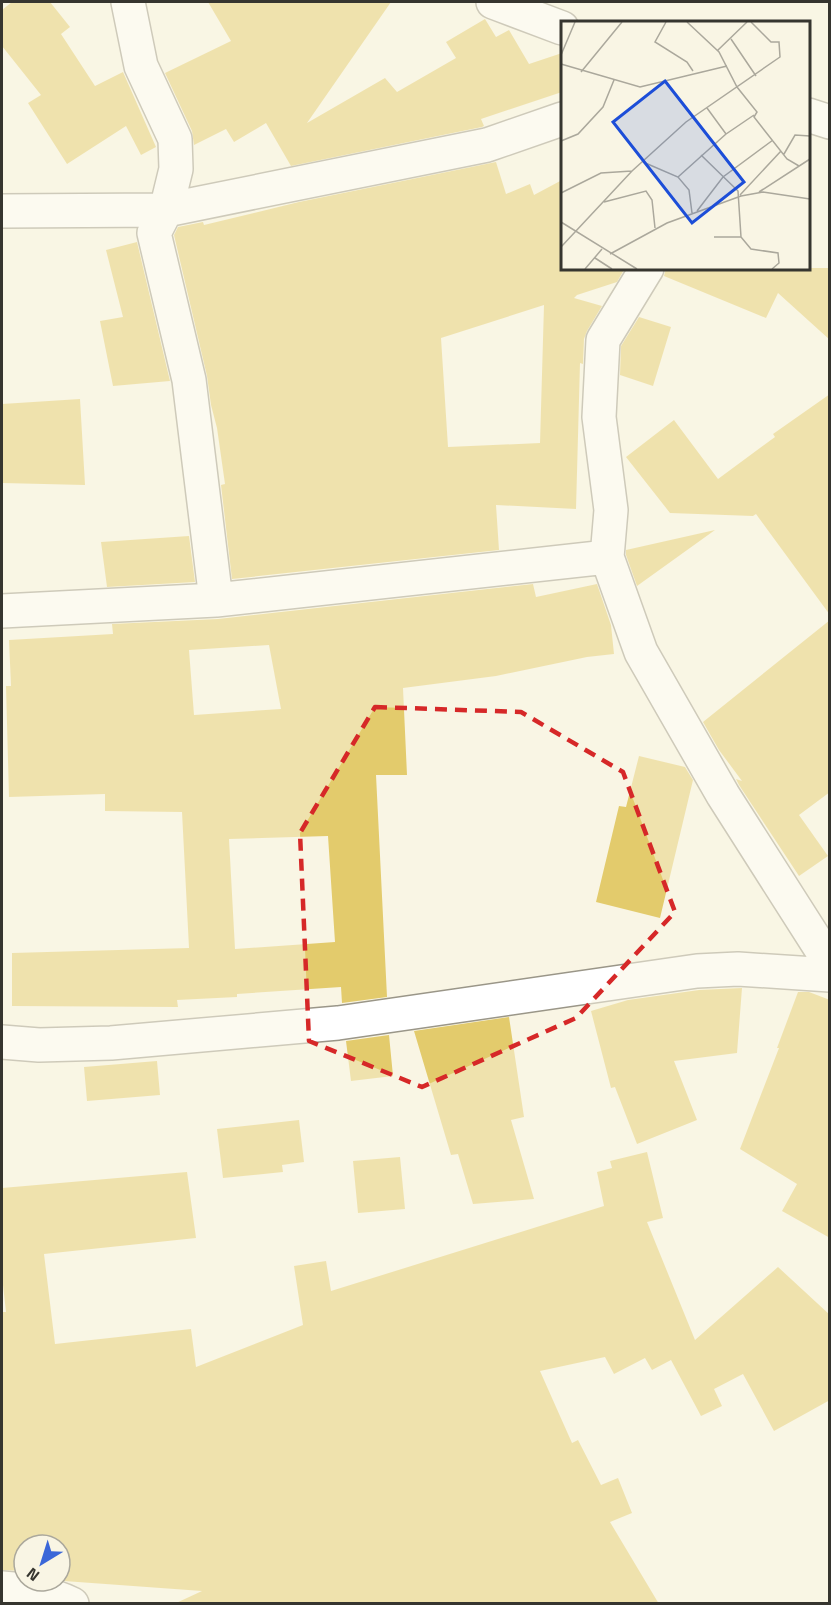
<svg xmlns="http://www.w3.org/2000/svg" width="831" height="1605" font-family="'Titillium Web',sans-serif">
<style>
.building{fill:#e3cb6c;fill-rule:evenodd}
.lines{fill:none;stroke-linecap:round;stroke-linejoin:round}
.street-casing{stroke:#9a9688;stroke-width:36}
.street{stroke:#fff;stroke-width:33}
.marked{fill:none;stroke:#d62828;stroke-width:4.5;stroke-dasharray:12 8;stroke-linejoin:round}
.inset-road{fill:none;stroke:#aba89c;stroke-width:1.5}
.view{fill:#1d4ed8;fill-opacity:0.15;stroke:#1d4ed8;stroke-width:3}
.inset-edge{fill:none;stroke:#36352f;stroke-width:3}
</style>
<rect width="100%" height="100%" fill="#f9f5e4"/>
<!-- building -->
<path class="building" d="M 12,2 L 50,2 L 70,27 L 61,34 L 95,86 L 123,72 L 156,147 L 141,155 L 126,126 L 67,164 L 28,103 L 41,95 L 2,46 L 2,10 Z
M 208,2 L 391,2 L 307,123 L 385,78 L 397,92 L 456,58 L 446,42 L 485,19 L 496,37 L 509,30 L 529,64 L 562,53 L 562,92 L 481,119 L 484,126 L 482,127 L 291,166 L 266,123 L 234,142 L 226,129 L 194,145 L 192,131 L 165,73 L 231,41 Z
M 496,162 L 506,194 L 530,184 L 534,195 L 562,180 L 562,268 L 625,268 L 617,282 L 577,295 L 574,298 L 602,306 L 587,331 L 584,339 L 583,364 L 580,363 L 576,509 L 496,505 L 499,550 L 232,579 L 221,485 L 225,484 L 217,428 L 211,405 L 207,376 L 174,235 L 178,227 L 203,222 L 204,225 L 299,202 ZM 544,305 L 540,443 L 448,447 L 441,338 Z
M 137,242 L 170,381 L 113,386 L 100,321 L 123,317 L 106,250 Z
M 666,268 L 830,268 L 830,340 L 778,293 L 766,318 L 664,276 Z
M 639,317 L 671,327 L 653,386 L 620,375 L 621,346 Z
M 830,394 L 830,615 L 756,514 L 753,516 L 670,513 L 626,457 L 674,420 L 718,479 L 775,437 L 773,434 Z
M 80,399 L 85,485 L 2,483 L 2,404 Z
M 715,530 L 637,586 L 626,555 L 626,550 Z
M 189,536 L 195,582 L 107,587 L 101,542 Z
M 533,584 L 536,597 L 597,584 L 611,625 L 614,654 L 587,657 L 496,676 L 403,688 L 407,775 L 376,775 L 387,997 L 342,1003 L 341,987 L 237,994 L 237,997 L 177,1000 L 178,1007 L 12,1006 L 12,953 L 189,948 L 182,812 L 105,811 L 105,794 L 9,797 L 6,686 L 11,686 L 9,640 L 113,634 L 112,624 L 218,619 ZM 269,645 L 281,709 L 194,715 L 189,650 ZM 328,836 L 335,942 L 235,949 L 229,839 Z
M 830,620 L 830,792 L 799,815 L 828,856 L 799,876 L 739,785 L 736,779 L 742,781 L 719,750 L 703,722 Z
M 639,756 L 685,767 L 693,780 L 660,918 L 596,902 L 619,806 L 626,807 Z
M 742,988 L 737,1053 L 674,1061 L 697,1120 L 637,1144 L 615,1087 L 611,1088 L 591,1011 L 628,1000 L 699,990 Z
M 798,992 L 809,992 L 830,1000 L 830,1238 L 782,1211 L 797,1184 L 740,1149 L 779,1048 L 777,1048 Z
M 509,1017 L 524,1117 L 511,1120 L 534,1199 L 473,1204 L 458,1154 L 451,1155 L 414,1031 Z
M 389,1035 L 393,1076 L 351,1081 L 346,1041 Z
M 157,1061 L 160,1095 L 87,1101 L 84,1067 Z
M 299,1120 L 304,1162 L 282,1165 L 283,1172 L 223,1178 L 217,1129 Z
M 647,1152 L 663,1218 L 647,1222 L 695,1340 L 778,1267 L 830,1315 L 830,1400 L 774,1431 L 743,1374 L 714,1389 L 722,1406 L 701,1416 L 671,1360 L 652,1370 L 645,1358 L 614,1374 L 605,1357 L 540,1371 L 572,1443 L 578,1440 L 601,1485 L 618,1478 L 632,1513 L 610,1522 L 659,1604 L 174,1604 L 202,1591 L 64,1581 L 60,1579 L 60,1545 L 24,1545 L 24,1571 L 2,1570 L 2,1312 L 6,1312 L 2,1276 L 2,1188 L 187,1172 L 196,1238 L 44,1254 L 55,1344 L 191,1329 L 196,1367 L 303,1325 L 294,1266 L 326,1261 L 331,1291 L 604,1206 L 597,1172 L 612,1168 L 610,1161 Z
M 400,1157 L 405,1209 L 358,1213 L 353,1161 Z"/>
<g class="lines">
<!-- street casing -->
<g class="street-casing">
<path id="street" d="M 128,2 L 141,66 L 175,139 L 176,169 L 166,210 L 154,233 L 189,380 L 216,600
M 493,2 L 562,28
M 808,115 L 830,122
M 2,211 L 166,210 L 487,145 L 562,119
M 647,268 L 603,340 L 599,417 L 611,510 L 607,557 L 641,652 L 723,795 L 830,963
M 2,611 L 216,600 L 607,557
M 2,1042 L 39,1045 L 111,1043 L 338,1023 L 697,971 L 738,969 L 830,975
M 2,1588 C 26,1590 50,1593 72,1604"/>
</g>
<!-- street -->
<use href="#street" class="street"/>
</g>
<!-- marked area -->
<path d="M0 0H831V1605H0ZM 375,707 L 521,712 L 623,772 L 675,912 L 576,1018 L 422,1087 L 309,1041 L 300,833 Z" fill="#f9f5e4" fill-opacity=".55" fill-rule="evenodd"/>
<path class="marked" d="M 375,707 L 521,712 L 623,772 L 675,912 L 576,1018 L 422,1087 L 309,1041 L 300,833 Z"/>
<!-- overview -->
<g transform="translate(561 21)">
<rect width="249" height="249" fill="#f9f5e4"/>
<path class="inset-road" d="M 105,1 L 94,21 L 126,41 L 132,50M 126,1 L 158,31 L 176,66 L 196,91 L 193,96 L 226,138 L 238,145M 170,18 L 195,55M 157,29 L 186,1M 0,34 L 14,1M 0,43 L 79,66 L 166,45M 20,51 L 61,1M 146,87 L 165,113 L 193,94M 0,120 L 17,113 L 42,86 L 53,59M 223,133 L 234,114 L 249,115M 140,134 L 177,170 L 180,216M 82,141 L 117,156 L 128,169 L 131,192M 117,156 L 165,113M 198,171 L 249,138M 0,172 L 40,152 L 71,150M 179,174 L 220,130M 43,181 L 85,170 L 91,179 L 94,207M 136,190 L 162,156 L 212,119M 0,201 L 76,248M 153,216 L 180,216 L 190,228 L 217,232 L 218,242 L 211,248M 0,226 L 71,150 L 125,101 L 219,36 L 218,21 L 210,21 L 190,1M 49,233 L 106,202 L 180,175 L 202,171 L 249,178M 34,237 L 51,248M 24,248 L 41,228"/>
<path class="view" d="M 104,60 L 183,161 L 131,202 L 52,101 Z"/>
<rect width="249" height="249" class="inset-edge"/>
</g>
<!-- border -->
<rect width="831" height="1605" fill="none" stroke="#36352f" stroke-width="6"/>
<!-- north arrow -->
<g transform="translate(42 1563) rotate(218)"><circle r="28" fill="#f9f5e4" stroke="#aba89c" stroke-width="1.5"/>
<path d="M0-4.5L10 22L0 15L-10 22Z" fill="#3b67d8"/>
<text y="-9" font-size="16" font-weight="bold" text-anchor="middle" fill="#36352f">N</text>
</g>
</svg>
